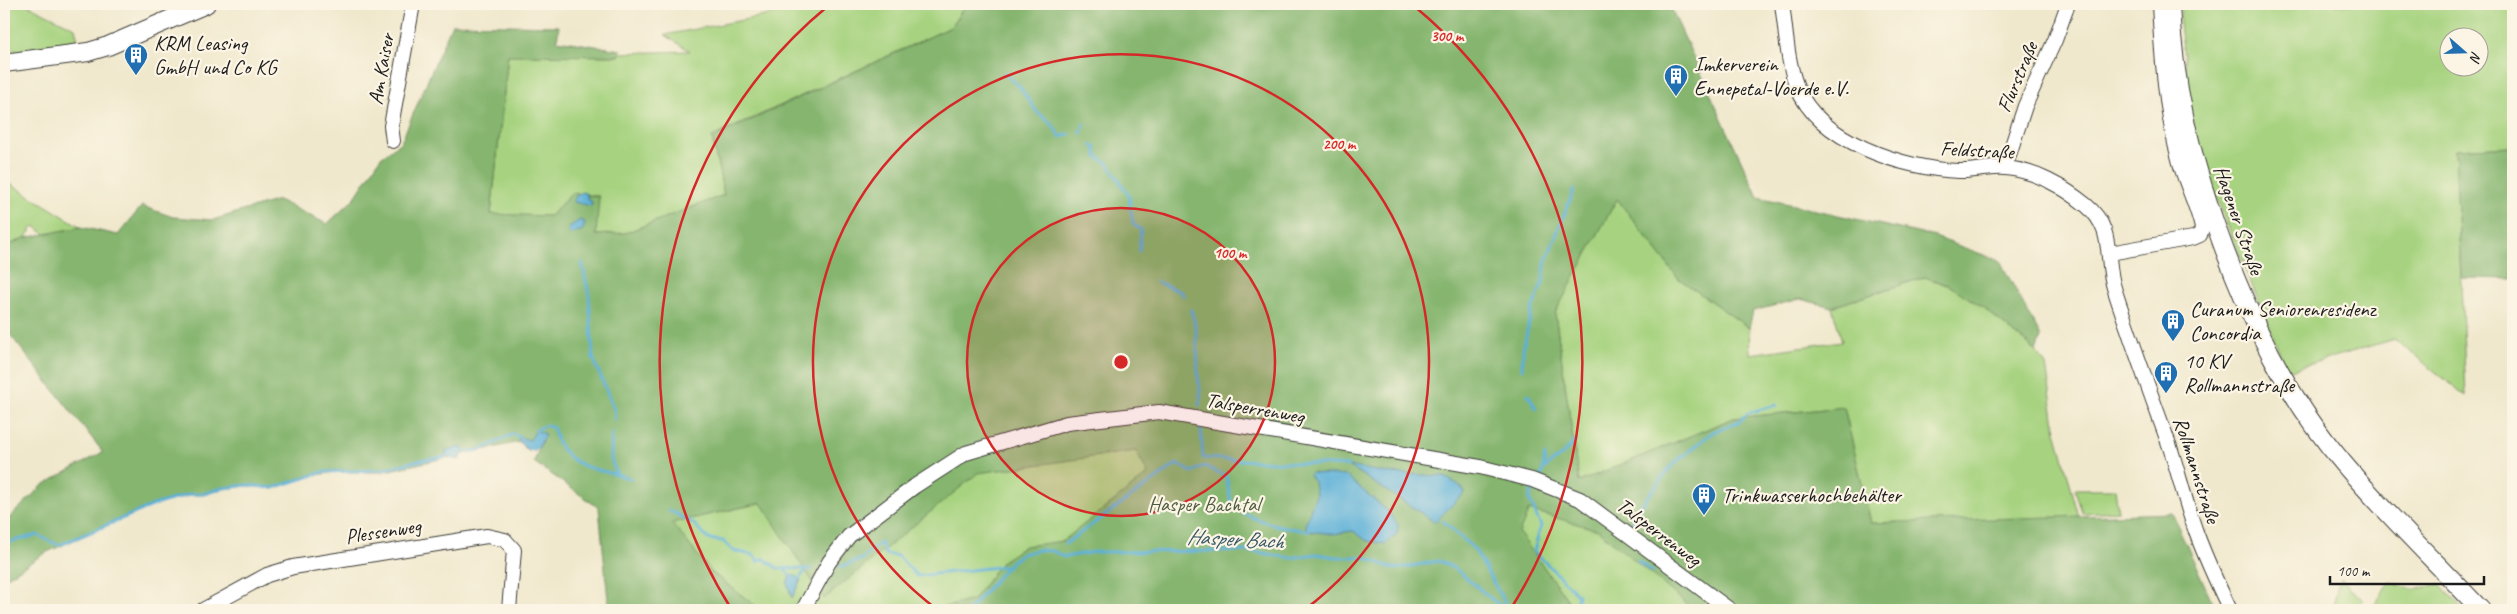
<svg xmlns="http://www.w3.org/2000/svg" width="2517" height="614" font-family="Caveat,sans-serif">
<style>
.green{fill:#a7d380;stroke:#62784e;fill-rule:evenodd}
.forest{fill:#85b56e;stroke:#506845}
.water{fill:#5cb0d8;stroke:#3c667a}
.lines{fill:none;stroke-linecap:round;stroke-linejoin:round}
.stream{stroke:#5cb0d8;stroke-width:3}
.minor-casing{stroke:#3c3b36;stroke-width:16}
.major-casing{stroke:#3c3b36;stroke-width:20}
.minor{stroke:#fff;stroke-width:14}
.major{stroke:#fff;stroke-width:18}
.ring{fill:none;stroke:#d62828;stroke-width:2.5}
.labels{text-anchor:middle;stroke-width:4.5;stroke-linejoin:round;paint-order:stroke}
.poi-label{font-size:21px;fill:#1c1c1c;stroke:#fcf5e5;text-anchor:start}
.street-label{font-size:21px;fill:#1c1c1c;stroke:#fcf5e5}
.park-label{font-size:21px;fill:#4d5c3f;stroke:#fcf5e5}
.water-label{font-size:22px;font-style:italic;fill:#365767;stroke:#fcf5e5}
.centre{fill:#d62828;stroke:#fcf5e5;stroke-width:2.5}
.ring-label{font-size:15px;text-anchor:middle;font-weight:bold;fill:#d62828;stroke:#fcf5e5;stroke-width:4.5;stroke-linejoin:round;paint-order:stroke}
</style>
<rect width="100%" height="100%" fill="#fcf5e5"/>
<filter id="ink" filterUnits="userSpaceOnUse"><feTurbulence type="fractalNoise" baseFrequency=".02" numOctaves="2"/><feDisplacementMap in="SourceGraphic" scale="10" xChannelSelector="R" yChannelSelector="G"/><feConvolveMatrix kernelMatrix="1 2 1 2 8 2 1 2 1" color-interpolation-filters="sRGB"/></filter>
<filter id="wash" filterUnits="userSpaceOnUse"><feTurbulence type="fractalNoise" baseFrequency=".0096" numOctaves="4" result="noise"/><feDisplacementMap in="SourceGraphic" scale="20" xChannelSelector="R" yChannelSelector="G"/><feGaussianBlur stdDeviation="1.12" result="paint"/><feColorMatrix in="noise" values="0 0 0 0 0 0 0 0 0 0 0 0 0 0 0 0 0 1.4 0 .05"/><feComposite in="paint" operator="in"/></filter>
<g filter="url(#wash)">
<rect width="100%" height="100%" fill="#f0e8cc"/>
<!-- green -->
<path class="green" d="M 4,4 L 26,4 L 75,28 L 78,41 L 4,53 Z
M 826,4 L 966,4 L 951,27 L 712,137 L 724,195 L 625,233 L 595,235 L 599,196 L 572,193 L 550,216 L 491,215 L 508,54 L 619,56 L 620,53 L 690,51 L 665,35 Z
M 2181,4 L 2513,4 L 2513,146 L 2455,149 L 2466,396 L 2394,339 L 2287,371 L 2195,146 L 2180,24 ZM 2450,38 L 2480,38 L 2480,68 L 2450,68 Z
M 4,180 L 81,227 L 45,234 L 34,226 L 25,238 L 4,247 Z
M 1617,198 L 1678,278 L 1749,328 L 1750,354 L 1842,341 L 1832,307 L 1925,277 L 1950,286 L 1984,308 L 2036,351 L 2046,365 L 2056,431 L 2079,517 L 1871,523 L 1844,407 L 1734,418 L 1579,482 L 1555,313 Z
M 1073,440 L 1476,471 L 1609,535 L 1634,560 L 1697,610 L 761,610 L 711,572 L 671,523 L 761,503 L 969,472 Z
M 2075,489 L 2115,489 L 2118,511 L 2082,513 Z
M 2340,578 L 2363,600 L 2357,610 L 2332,610 Z
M 2390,582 L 2414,590 L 2440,584 L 2463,610 L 2371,610 Z"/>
<!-- forest -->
<path class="forest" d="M 966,4 L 1669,4 L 1758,197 L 1935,237 L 2000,261 L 2041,337 L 2036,351 L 1984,308 L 1950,286 L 1925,277 L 1832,307 L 1800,299 L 1753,311 L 1749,328 L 1678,278 L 1617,199 L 1555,313 L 1579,482 L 1734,418 L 1844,407 L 1871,523 L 2172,513 L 2216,610 L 1694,610 L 1598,530 L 1529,510 L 1519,533 L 1575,610 L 933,610 L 973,600 L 1002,561 L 1025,546 L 1063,541 L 1148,474 L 1136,451 L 978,473 L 824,599 L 761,503 L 672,523 L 711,572 L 761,610 L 609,610 L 599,508 L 534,462 L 543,437 L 380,472 L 335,472 L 305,477 L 274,489 L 247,486 L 223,489 L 203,495 L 192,495 L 154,505 L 47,552 L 4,579 L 4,523 L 43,485 L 103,452 L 4,327 L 4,247 L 25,238 L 81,227 L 118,235 L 142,206 L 173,217 L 213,220 L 278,200 L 327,224 L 354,199 L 381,157 L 401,142 L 452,24 L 559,26 L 557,40 L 621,50 L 619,56 L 508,55 L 491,214 L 550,216 L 572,193 L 599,197 L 596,235 L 625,233 L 724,195 L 712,138 L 951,27 Z
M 2513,146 L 2513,279 L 2461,278 L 2455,149 Z"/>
<!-- water -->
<path class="water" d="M 582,192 L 587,194 L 587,198 L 592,202 L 591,206 L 573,202 L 576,196 Z
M 580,220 L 585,222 L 583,230 L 571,234 L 568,232 L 569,227 Z
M 536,430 L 545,434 L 539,447 L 535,450 L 528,451 L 518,440 L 519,437 L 530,440 Z
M 462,447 L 464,452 L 459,460 L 445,457 L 446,450 Z
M 1348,466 L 1387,473 L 1443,476 L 1459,485 L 1465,492 L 1435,522 Z
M 1311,473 L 1346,476 L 1389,512 L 1398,525 L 1397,534 L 1386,544 L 1367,541 L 1353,531 L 1333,534 L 1308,531 L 1305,525 L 1316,495 L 1314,482 L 1309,475 Z
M 790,575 L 795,575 L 801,580 L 792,598 L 787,583 Z"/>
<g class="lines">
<!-- stream -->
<path class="stream" d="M 1004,73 L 1019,86 L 1037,112 L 1052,124 L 1060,137 L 1069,134
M 1081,133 L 1084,124
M 1091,145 L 1096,148 L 1097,157 L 1108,163 L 1129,196 L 1133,224 L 1141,230 L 1139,251
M 582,263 L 589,295 L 593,358 L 614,409 L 615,420
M 1157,282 L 1181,292 L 1184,296
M 1191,310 C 1198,331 1197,352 1198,374 C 1198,384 1203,395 1199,405
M 1522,369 L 1523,350 L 1532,309 L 1543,282 L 1545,263 L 1574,190
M 1528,394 L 1536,408
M 1201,429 L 1203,458 L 1348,466
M 536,430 L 546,425 L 553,428 C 556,433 555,438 558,443 C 576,473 603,468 631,479
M 612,433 L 611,459 L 616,473
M 464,452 L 481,450 L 513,434 L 519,437
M 1543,469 L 1545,455
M 1541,477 L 1543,469 L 1563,454 L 1576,440
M 1533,488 L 1529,499 L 1541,526 L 1534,551 L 1578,595 L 1575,610
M 669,510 L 694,524 L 708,539 L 723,541 L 733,551 L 754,555 L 758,562 L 763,558 L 777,568 L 811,569
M 1443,521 L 1475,550 L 1509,610
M 1634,532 L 1631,526 L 1633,516 L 1672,465 L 1713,432 L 1740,421 L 1748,413 L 1776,405
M 10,542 L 37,535 L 56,544 L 62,544 L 154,505 L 191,494 L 203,494 L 223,488 L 247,485 L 273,488 L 323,472 L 380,470 L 416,461 L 445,457
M 1065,544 L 1177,464 L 1192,472 L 1204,466 L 1226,476 L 1232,506 C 1255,522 1280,527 1308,531
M 1638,561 L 1652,572
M 840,567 L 862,559 L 881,542 L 885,554 L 898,556 L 917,576 L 1006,566
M 785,570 L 790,575
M 799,579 L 806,570
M 969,610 L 1011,562 L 1022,554 L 1038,550 L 1053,551 L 1064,557 L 1095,552 L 1251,551 L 1290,558 L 1316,554 L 1336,557 L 1364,557 L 1395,569 L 1439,561 C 1466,571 1483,597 1508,610"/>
</g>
</g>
<g filter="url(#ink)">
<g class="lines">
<!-- minor casing -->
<g class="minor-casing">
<path id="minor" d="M 1782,4 C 1786,31 1787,62 1797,87 C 1819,142 1904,169 1959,171 C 1974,172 1991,166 2005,168 C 2034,170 2064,187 2086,205 C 2116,230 2104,259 2115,291 C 2132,343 2151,395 2170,447 C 2179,475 2186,504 2196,532 C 2206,559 2218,585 2230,610
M 393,141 L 391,126 L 413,4
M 2005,167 L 2025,106 L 2055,40 L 2068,4
M 2110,253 L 2193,238 L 2200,235 L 2202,228 C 2197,205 2186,185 2180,163 C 2165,110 2162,58 2159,4
M 203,610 L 267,575 L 293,567 L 487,536 L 505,540 L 514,550 L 509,610
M 803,610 L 829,562 L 849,536 L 915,486 L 966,453 L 1067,423 L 1159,412 L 1480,467 L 1532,480 L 1580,499 L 1730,610"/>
</g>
<!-- major casing -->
<g class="major-casing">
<path id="major" d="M 2170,4 C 2173,85 2191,156 2218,232 C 2248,316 2286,396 2344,464 C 2387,515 2436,562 2481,610
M 4,63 L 88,52 L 108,46 L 206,4"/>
</g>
<!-- minor -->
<use href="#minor" class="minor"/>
<!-- major -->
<use href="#major" class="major"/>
</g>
</g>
<!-- distance rings -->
<circle cx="1121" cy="362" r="154" fill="#d62828" fill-opacity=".12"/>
<g class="ring">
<circle cx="1121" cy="362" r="154"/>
<path d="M938 610A308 308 0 1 1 1304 610"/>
<path d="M732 610A461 461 0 0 1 828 6M1414 6A461 461 0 0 1 1510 610"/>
</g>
<!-- icons -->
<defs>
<g id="building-pin" transform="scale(1.25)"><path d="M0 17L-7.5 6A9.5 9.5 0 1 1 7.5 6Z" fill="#1f6fb2" stroke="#fcf5e5"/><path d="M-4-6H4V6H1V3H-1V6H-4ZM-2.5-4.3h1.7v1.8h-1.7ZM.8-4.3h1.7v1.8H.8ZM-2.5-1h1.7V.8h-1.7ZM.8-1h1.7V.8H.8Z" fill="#fff"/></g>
</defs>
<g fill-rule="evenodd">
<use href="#building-pin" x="136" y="55"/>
<use href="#building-pin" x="1676" y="76"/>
<use href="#building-pin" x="2173" y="321"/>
<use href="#building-pin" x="2166" y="373"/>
<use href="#building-pin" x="1704" y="495"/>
</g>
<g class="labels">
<!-- poi labels -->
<g class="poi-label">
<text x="154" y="50">KRM Leasing<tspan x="154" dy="24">GmbH und Co KG</tspan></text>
<text x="1694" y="71">Imkerverein<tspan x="1694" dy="24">Ennepetal-Voerde e.V.</tspan></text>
<text x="2190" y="316">Curanum Seniorenresidenz<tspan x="2190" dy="24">Concordia</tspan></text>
<text x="2184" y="368">10 KV<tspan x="2184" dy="24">Rollmannstraße</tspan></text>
<text x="1722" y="502">Trinkwasserhochbehälter</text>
</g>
<!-- street labels -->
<g class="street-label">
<text transform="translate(381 69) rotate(-80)" y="7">Am Kaiser</text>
<text transform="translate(2017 77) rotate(-67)" y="7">Flurstraße</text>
<text transform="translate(1977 150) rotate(3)" y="7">Feldstraße</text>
<text transform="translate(2239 220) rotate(71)" y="7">Hagener Straße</text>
<text transform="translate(1255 408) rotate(10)" y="7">Talsperrenweg</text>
<text transform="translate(2197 470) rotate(72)" y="7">Rollmannstraße</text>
<text transform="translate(383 531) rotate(-9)" y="7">Plessenweg</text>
<text transform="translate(1659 532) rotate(37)" y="7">Talsperrenweg</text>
</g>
<!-- park labels -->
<g class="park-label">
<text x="1204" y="511">Hasper Bachtal</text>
</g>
<!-- water labels -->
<g class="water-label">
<text transform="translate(1235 538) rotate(3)" y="8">Hasper Bach</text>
</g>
</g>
<circle cx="1121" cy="362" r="8" class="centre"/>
<g class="ring-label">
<text x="1447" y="41">300 m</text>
<text x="1339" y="149">200 m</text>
<text x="1230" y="258">100 m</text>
</g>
<!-- margin -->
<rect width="2517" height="614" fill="none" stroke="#fcf5e5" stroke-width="20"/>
<!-- north arrow -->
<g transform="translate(2464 52) rotate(110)"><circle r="24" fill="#fcf5e5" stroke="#a29e95"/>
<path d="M0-4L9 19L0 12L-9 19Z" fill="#1f6fb2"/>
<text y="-8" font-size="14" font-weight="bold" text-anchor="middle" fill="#1c1c1c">N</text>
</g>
<!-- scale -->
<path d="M2330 576v8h154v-8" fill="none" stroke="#1c1c1c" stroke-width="2.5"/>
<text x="2337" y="576" font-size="15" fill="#1c1c1c" stroke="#fcf5e5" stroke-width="4" paint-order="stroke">100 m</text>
</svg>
